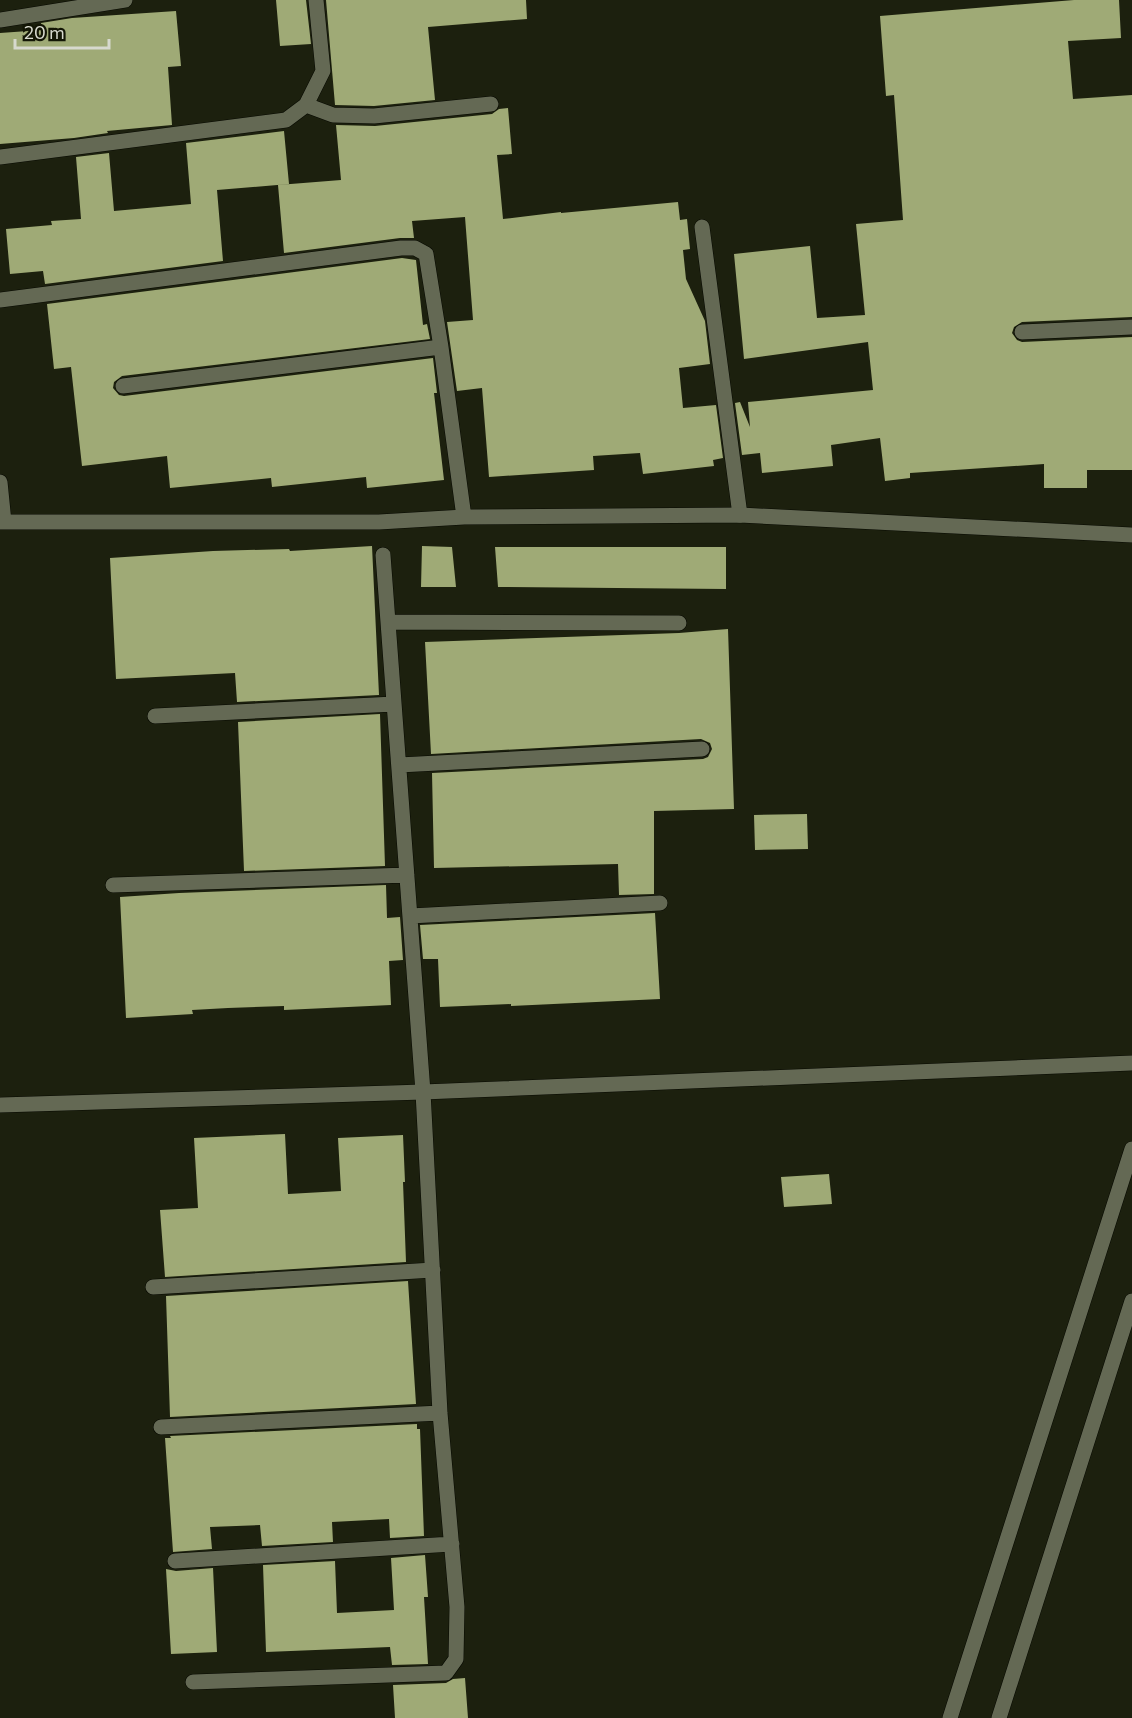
<svg xmlns="http://www.w3.org/2000/svg" width="1132" height="1718" font-family="Commissioner,sans-serif">
<style>
.building{fill:#9faa76}
.lines{fill:none;stroke-linecap:round;stroke-linejoin:round}
.service-casing{stroke:#070900;stroke-width:16}
.minor-casing{stroke:#070900;stroke-width:16}
.tertiary-casing{stroke:#070900;stroke-width:16}
.service{stroke:#646954;stroke-width:15}
.minor{stroke:#646954;stroke-width:15}
.tertiary{stroke:#646954;stroke-width:15}
</style>
<rect width="100%" height="100%" fill="#1c200e"/>
<!-- building -->
<path class="building" d="M 276,0 L 306,0 L 311,44 L 280,46 Z
M 326,0 L 526,0 L 527,19 L 428,27 L 435,100 L 374,106 L 335,105 Z
M 1074,0 L 1119,0 L 1121,38 L 1068,41 L 1073,99 L 1132,95 L 1132,317 L 1022,322 L 1014,327 L 1012,333 L 1017,340 L 1022,342 L 1132,337 L 1132,470 L 1087,470 L 1087,488 L 1044,488 L 1044,464 L 910,473 L 910,478 L 885,481 L 880,438 L 831,445 L 833,466 L 762,473 L 760,453 L 742,455 L 735,403 L 740,402 L 750,427 L 748,402 L 873,390 L 868,342 L 744,359 L 734,254 L 810,246 L 817,318 L 865,315 L 856,224 L 903,220 L 894,95 L 886,96 L 880,16 Z
M 176,11 L 181,66 L 168,67 L 172,125 L 107,131 L 108,133 L 74,138 L 0,144 L 0,33 L 42,30 L 41,23 L 72,18 Z
M 508,108 L 512,154 L 497,155 L 503,219 L 561,212 L 561,213 L 678,202 L 680,220 L 687,219 L 690,249 L 683,250 L 686,279 L 705,321 L 710,364 L 679,368 L 683,408 L 716,405 L 723,458 L 713,460 L 714,466 L 643,474 L 640,453 L 593,456 L 594,470 L 489,477 L 482,388 L 457,391 L 447,322 L 473,320 L 465,217 L 412,221 L 414,238 L 400,238 L 284,253 L 278,185 L 341,180 L 336,125 L 375,126 L 492,114 L 499,109 Z
M 284,131 L 289,184 L 217,190 L 223,261 L 45,284 L 43,271 L 10,274 L 6,229 L 52,225 L 51,221 L 81,219 L 76,157 L 109,153 L 114,211 L 191,204 L 186,143 Z
M 402,258 L 416,260 L 423,325 L 427,324 L 430,339 L 122,376 L 114,382 L 113,388 L 119,395 L 124,396 L 433,358 L 437,393 L 434,393 L 444,480 L 367,488 L 366,477 L 272,487 L 271,478 L 170,488 L 167,456 L 82,466 L 71,367 L 54,369 L 47,304 Z
M 372,546 L 379,695 L 237,702 L 235,673 L 116,679 L 110,558 L 213,551 L 289,549 L 290,551 Z
M 422,546 L 452,547 L 456,587 L 421,587 Z
M 495,547 L 726,547 L 726,589 L 498,587 Z
M 728,629 L 734,809 L 654,811 L 654,894 L 619,895 L 618,864 L 434,868 L 432,773 L 703,759 L 708,757 L 712,749 L 710,743 L 701,739 L 431,754 L 425,642 L 679,633 Z
M 380,714 L 385,866 L 244,871 L 238,722 Z
M 807,814 L 808,849 L 755,850 L 754,815 Z
M 386,885 L 387,918 L 400,917 L 403,960 L 389,961 L 391,1005 L 284,1010 L 284,1006 L 228,1008 L 192,1010 L 193,1014 L 126,1018 L 120,897 L 179,893 Z
M 655,913 L 660,999 L 511,1006 L 511,1004 L 440,1007 L 438,959 L 423,959 L 420,925 Z
M 285,1134 L 288,1194 L 341,1191 L 338,1138 L 403,1135 L 405,1182 L 403,1182 L 406,1262 L 165,1277 L 160,1210 L 198,1208 L 194,1138 Z
M 829,1174 L 832,1204 L 784,1207 L 781,1177 Z
M 408,1281 L 416,1404 L 170,1417 L 166,1296 Z
M 417,1424 L 417,1429 L 420,1429 L 424,1536 L 390,1538 L 389,1519 L 332,1522 L 333,1542 L 262,1546 L 260,1525 L 210,1527 L 212,1549 L 173,1552 L 165,1438 L 171,1438 L 170,1436 Z
M 425,1555 L 428,1597 L 424,1597 L 428,1664 L 392,1665 L 390,1647 L 266,1652 L 263,1565 L 335,1561 L 337,1613 L 394,1610 L 391,1558 Z
M 213,1568 L 217,1652 L 171,1654 L 166,1569 L 176,1571 Z
M 465,1678 L 468,1718 L 395,1718 L 393,1685 L 446,1683 L 453,1679 Z"/>
<g class="lines">
<!-- service casing -->
<g class="service-casing">
<path id="service" d="M 702,227 L 740,515"/>
</g>
<!-- minor casing -->
<g class="minor-casing">
<path id="minor" d="M 0,20 L 125,0
M 306,105 L 333,115 L 374,116 L 491,104
M 0,157 L 286,120 L 306,105 L 323,71 L 316,0
M 0,300 L 401,248 L 415,248 L 426,254 L 441,347 L 464,517
M 1022,332 L 1132,327
M 123,386 L 441,347
M 0,482 L 4,522
M 0,522 L 379,522 L 464,517 L 740,515 L 1132,535
M 388,622 L 679,623
M 155,716 L 394,704
M 399,765 L 702,749
M 113,885 L 407,875
M 410,916 L 660,903
M 0,1105 L 423,1092 L 1132,1063
M 153,1287 L 433,1270
M 161,1427 L 440,1413
M 175,1561 L 452,1544
M 193,1682 L 446,1673 L 456,1659 L 457,1607 L 440,1413 L 423,1092 L 383,555"/>
</g>
<!-- tertiary casing -->
<g class="tertiary-casing">
<path id="tertiary" d="M 950,1718 L 1132,1149
M 999,1718 L 1132,1301"/>
</g>
<!-- service -->
<use href="#service" class="service"/>
<!-- minor -->
<use href="#minor" class="minor"/>
<!-- tertiary -->
<use href="#tertiary" class="tertiary"/>
</g>
<!-- scale -->
<path d="M15 39v9h94v-9" fill="none" stroke="#d7d9ce" stroke-width="3"/>
<text x="24" y="39" font-size="18" fill="#d7d9ce" stroke="#131605" stroke-width="4.5" paint-order="stroke">20 m</text>
</svg>
